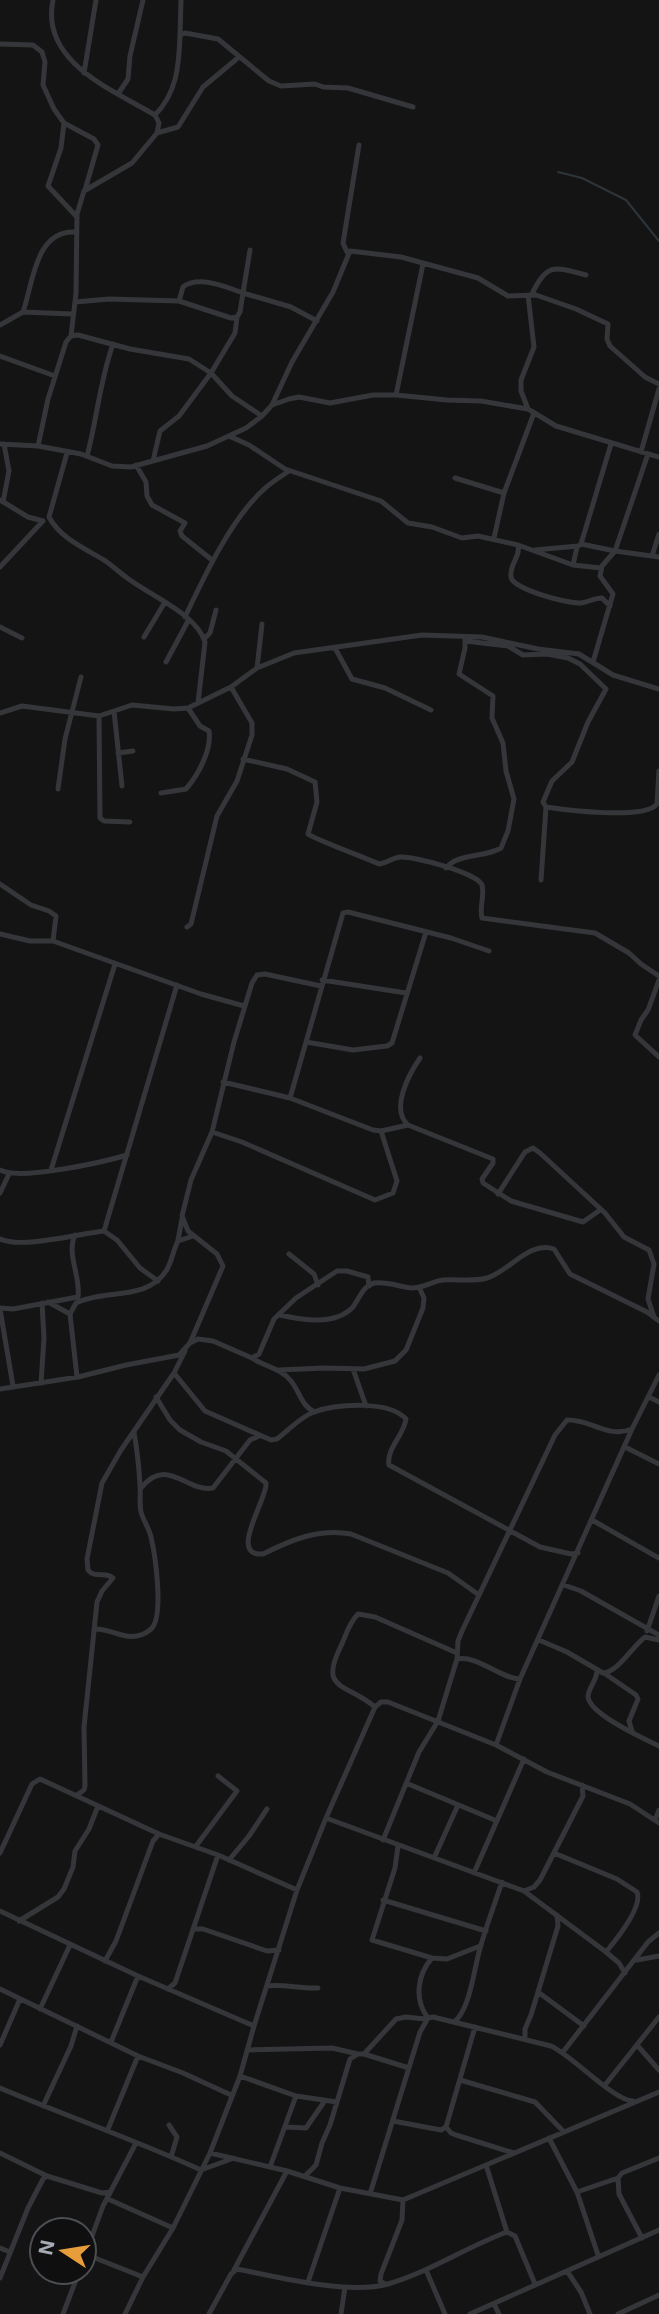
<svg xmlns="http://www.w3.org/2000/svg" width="659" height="2314" font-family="Inter,sans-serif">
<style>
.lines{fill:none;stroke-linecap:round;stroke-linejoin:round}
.stream{stroke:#2d353a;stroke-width:2}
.street{stroke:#35363a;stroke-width:5}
</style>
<rect width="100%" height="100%" fill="#141415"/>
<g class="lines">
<!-- stream -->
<path class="stream" d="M 558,172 L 582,178 L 626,200 L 659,241"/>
<!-- street -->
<path class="street" d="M 53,0 C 40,62 113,90 155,115 L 159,123 L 157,133
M 180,35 L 181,0
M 0,44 L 33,45 L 42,52 L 45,62 L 43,85 L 54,109 L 64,123 L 94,139 L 98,145 L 85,190
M 84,73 L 96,0
M 118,94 L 128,79 L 130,56 L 143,0
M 155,115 C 177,93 179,65 180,35 L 185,33 L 218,39 L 269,81 L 281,86 L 315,84 L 323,87 L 348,88 L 413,107
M 64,123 L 61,148 L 48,186 L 77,217
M 347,252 L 343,243 L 359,145
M 532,294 C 547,262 555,267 586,275
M 528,295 L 534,347 L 521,380 L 521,391 L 528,409
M 179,301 L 183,287 C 198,275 227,287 243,293 L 250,250
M 75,302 L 109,299 L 179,301 L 231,318 L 237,317 L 240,312 L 243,293 L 291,307 L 317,321
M 23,312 L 72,314
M 0,325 L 23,312 C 33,284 35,229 76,232
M 71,336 L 76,293 L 77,214 L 84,191 L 132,163 L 157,133 L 178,127 L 203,87 L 239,57
M 0,356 L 55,376
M 396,395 L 423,264
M 272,405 L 292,362 L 333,292 L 350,251 L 401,257 L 478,278 L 508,296 L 536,295 L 576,309 L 608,324 L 607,339 L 610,346 L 645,377 L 659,384
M 229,436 L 249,445 L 285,469 L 381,501 L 408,523 L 432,527 L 462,538 L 478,536 L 518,545 C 521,556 509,565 511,577 C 512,589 568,604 581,603 C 589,602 594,598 602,598 L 610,606
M 0,444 L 38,446 L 81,454 L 112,466 L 131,467 L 207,446 L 246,428 L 262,416 L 272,405 L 289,399 L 299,397 L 330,403 L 373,395 L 396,395 L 447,400 L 481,401 L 528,409 L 556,426 L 659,457
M 38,446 L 48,399 L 66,342 L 71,336 L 78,335 L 130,349 L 189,359 L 211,373 L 232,396 L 262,416
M 641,452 L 659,389
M 67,453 L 49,517 C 60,538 84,548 104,560 C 113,566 121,574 130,580 C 152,596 197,615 205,642 L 198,703
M 87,456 C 97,419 100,380 113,344
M 153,461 L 160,431 L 179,416 L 211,373 L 235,333 L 237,317
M 136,465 L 146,482 L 147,496 L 152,505 L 185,523 L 180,531 L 182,536 L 212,560
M 455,478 L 504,493
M 0,500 L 28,517 L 43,521
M 3,502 L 9,471 L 4,444
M 494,538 L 504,493 L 534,413
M 581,544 L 611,444
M 518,545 L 573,565 L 601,568
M 535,550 L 578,546
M 652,556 L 659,534
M 573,565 L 577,547 L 581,544 L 615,551 L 648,454
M 0,567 L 42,522
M 185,617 C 204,577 230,521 262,491 C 270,483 280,477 289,471
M 0,627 L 22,638
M 144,637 L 165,602
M 204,639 L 210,633 L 216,610
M 465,641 L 508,646 L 523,655 L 547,654 L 568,658 L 580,664 L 606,689 L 588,722 L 572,762 L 552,781 L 543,802 L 546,807 C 566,810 645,820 657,804 L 659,771
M 335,648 L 352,679 L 385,688 L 431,710
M 166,662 L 188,621
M 593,662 L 613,594 L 600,576 L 602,566 L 615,551 L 659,557
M 257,668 L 262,624
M 114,711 L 122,786
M 0,713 L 22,706 L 99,716 L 132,705 L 174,709 L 188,708 L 231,687 L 257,668 L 294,653 L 422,635 L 482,637 L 538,649 L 579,654 L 613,675 L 659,689
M 99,716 L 100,818 L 104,821 L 130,822
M 118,753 L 133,751
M 243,759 L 287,769 L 315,782 L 317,802 L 308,834 C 312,838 368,859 379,864 C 387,863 392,858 400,857 C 413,856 478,873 482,885 C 485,895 479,907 482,918 L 595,933 L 629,953 L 641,964 L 659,976
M 58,789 L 65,739 L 81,677
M 161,793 L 186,789 C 198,775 212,750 209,731 L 200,726 L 188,708
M 446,868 C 458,853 484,858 501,848 L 508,831 L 514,799 L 506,771 L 503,743 L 492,718 L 493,696 L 459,674 L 465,648 L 465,639
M 541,880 L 546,807
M 0,884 L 31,905 L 49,911 L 56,916 L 53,941 L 201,994 L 244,1006
M 187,927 L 191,924 L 217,816 L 237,781 L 252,735 L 252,723 L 231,687
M 0,934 L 30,941 L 53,941
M 322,980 L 406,993
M 659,980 L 648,1010 L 641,1020 L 635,1035 L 659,1057
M 306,1042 L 353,1050 L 387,1046 L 392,1043 L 426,932
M 420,1058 C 409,1074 390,1109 408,1125 L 493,1159 L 493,1163 L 482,1179 L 483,1183 L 511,1201 L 583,1222 L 600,1210
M 223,1082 L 290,1098 L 373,1130 L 381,1131 L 408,1125
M 290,1098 L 343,913 L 348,912 L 451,938 L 489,951
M 212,1132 L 242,1142 L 375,1200 L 393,1193 L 397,1181 L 381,1131
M 0,1170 C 19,1181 104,1162 127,1155
M 51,1170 L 115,964
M 0,1193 L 9,1174
M 498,1194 L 525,1152 L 533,1148 L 540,1153 L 605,1213 L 624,1237 L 649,1250 L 654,1264 L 648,1299 L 654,1317
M 104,1231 L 117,1240 L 140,1268 L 158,1281
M 0,1239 C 21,1249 78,1234 104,1231 L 177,985
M 178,1240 L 182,1219
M 289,1254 L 314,1274 L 318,1285
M 48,1302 L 70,1314
M 0,1308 L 13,1309 L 78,1297 C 81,1276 66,1254 75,1235
M 0,1309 L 13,1386
M 280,1315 C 302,1320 335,1326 353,1307 C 359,1299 363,1286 374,1283 C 387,1281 400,1287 412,1288 C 423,1288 433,1281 443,1280 C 458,1279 473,1282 487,1278 C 508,1272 530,1240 554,1249 L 570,1274 L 647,1312 L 659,1321
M 190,1343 L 223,1266 L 217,1254 L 188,1231 L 182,1216 L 191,1180 L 212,1132 L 234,1042 L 252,983 L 257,975 L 265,974 L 321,986
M 252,1358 C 265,1367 281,1368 291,1381 C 300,1392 301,1406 315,1412
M 353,1369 L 366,1406
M 279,1370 L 324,1368 L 364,1369 L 395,1361 L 406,1350 L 423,1308 L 424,1298 L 419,1287
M 174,1373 L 205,1411 L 271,1440 L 277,1439 C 289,1430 300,1417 314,1412 C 336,1404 389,1400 406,1419 C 404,1435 386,1449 389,1465 L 540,1547 L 571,1554 L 578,1553
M 77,1377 L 70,1314 L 76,1303 C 104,1289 147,1301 166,1271 C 172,1262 173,1250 178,1241 L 193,1236
M 41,1383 L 44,1338 L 42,1303
M 0,1389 L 78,1377 L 126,1365 L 179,1355 L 190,1343 L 198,1339 L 213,1341 L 252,1358 L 259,1354 L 274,1319 L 296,1298 L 337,1271 L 347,1271 L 368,1277 L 369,1286
M 156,1397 L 170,1420 L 180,1430 L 201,1442 L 226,1451 L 266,1483 C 268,1498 227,1557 263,1554 C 291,1540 319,1528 351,1534 L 448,1573 L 479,1595
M 649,1397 L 659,1402
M 625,1447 L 659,1464
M 141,1488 C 167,1455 187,1493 213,1488 L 250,1440 L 259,1436
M 592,1520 L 659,1558
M 564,1585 L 581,1591 L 659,1635
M 94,1629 C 112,1627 129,1646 150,1630 C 165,1619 155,1554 151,1537 C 149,1528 143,1520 141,1512 C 139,1503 141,1494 140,1485 C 139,1467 137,1449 134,1432
M 647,1631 L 659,1596
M 539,1640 L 567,1652 L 603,1673 C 618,1672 631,1648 645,1637 L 659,1640
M 457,1659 C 478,1655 499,1678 520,1679
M 597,1671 C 597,1680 589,1687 588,1696 C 588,1714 645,1739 659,1746
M 604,1673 L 636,1695 L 638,1699 L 629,1721 L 632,1731
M 375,1707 C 347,1683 319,1691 340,1648 C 346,1636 348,1624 358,1614 L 375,1617 L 457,1653
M 496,1745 L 520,1679 L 632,1429 L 659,1375
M 406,1783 L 497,1821
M 77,1795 L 84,1790 L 85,1786 L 84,1727 L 97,1602 L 102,1591 L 113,1578 C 106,1571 95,1579 88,1570 L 87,1559 L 102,1483 L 121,1450 L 174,1373 L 185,1351
M 326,1818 L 524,1891 L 606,1952 L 619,1963 L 625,1973
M 655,1820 L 659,1810
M 383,1840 L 419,1752 L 438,1721 L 457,1659 L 458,1641 L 462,1631 L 555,1435 L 567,1420 C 591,1419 608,1439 632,1429
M 196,1846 L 237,1791 L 218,1776
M 398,1846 L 395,1868 L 372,1940 L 432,1958
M 0,1853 L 32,1784 L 40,1779 L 159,1834 L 218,1855 L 297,1890
M 554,1853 L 617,1879 L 637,1892 C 643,1907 616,1940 606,1952
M 434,1858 L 458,1805
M 229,1860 L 249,1836 L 267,1809
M 474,1873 L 524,1759
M 524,1891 L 534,1887 L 540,1880 L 583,1796 L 582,1785
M 383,1900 L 486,1931
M 0,1911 L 138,1976 L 254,2026
M 19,1921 L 58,1897 L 64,1889 L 73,1867 L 75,1851 L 89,1829 L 98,1806
M 194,1929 L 203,1929 L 267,1951 L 279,1950
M 637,1960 L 659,1956
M 105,1961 L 116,1941 L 153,1841 L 159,1834
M 267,1986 C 284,1984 301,1989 318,1988
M 0,1989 L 138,2056 L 183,2073 L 231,2095
M 168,1989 L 175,1983 L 218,1855
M 538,1992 L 584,2026
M 40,2009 L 70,1945
M 428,2018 C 414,2000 417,1975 432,1958 L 447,1959 L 480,1946
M 454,2022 C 471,2009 474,1966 481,1945 C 487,1924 495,1903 502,1882
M 525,2038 L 525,2029 L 531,2015 L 558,1926 L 557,1915
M 111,2042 L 138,1976
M 0,2045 L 20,1999
M 637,2045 L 659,2070
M 247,2050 L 332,2048 L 358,2054
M 563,2052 L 648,1942 L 659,1933
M 364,2054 L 396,2019 L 406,2017 L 425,2019
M 240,2076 L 296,2096 L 337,2102
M 460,2080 L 535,2102 L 563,2131
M 605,2085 L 659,2017
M 0,2088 C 67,2116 135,2140 201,2170 L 234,2158
M 43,2106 L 71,2046 L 77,2026
M 393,2121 L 441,2130 L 446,2127 L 475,2027
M 169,2125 L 177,2137 L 171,2157
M 286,2127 L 306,2128 L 324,2102
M 446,2127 L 451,2133 L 456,2135 L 514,2153
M 108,2129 L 138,2056
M 549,2138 L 577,2192 L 598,2255
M 0,2153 L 47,2176
M 210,2153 L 287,2171 L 340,2188 L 403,2200 L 659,2092
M 486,2165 L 507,2232
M 270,2167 L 296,2096
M 305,2176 L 316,2165 L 322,2143 L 330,2125 L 350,2059 L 358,2054 L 364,2054 L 409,2068
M 577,2192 L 618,2178
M 370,2194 L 420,2032 L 428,2018 L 433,2017 L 551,2046 C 573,2056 614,2101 633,2101
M 108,2199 L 173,2228
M 642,2238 L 619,2194 L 618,2178 L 622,2173 L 659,2158
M 0,2248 L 10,2252
M 85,2254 L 143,2277
M 84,2258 L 103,2206 L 136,2143
M 234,2270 L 287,2171
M 426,2270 L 445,2314
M 567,2271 L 581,2292 L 590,2314
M 0,2278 L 28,2208 L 43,2179 L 47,2176 L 102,2193 L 110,2192
M 308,2282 L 340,2188
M 385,2284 L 380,2281 L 381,2274 L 402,2220 L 403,2200
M 494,2304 L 499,2314
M 63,2314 L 79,2272
M 125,2314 L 143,2277 L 173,2228 L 210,2153 L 240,2076 L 254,2026 L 297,1890 L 326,1818 L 375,1707 L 381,1702 L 388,1702 L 496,1745 L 547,1772 L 630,1804 L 659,1823
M 209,2314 L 231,2274 L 237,2269 C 278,2277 349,2295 388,2284 C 430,2272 466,2247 507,2232 L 515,2236 L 535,2284
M 341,2314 L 345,2287
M 470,2314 L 659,2230
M 618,2314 L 659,2295"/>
</g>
<!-- north arrow -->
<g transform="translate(63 2251) rotate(282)"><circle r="33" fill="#0f0f10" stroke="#4b4e52" stroke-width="2"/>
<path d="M0-5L12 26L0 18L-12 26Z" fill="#e79e3a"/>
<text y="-10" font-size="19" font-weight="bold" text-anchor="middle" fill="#a6acb5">N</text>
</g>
</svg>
